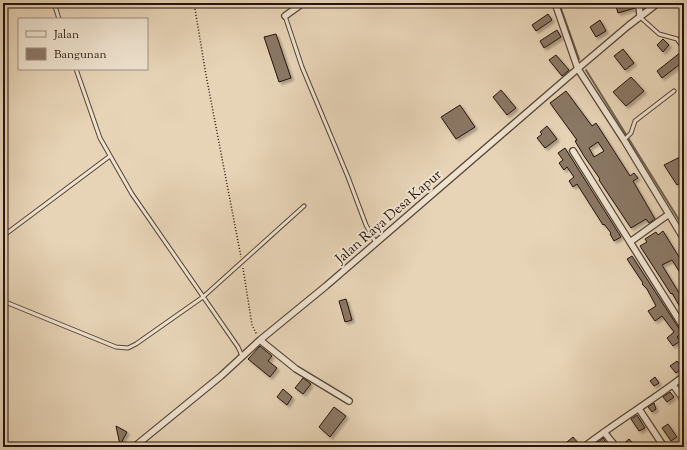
<svg xmlns="http://www.w3.org/2000/svg" width="687" height="450" font-family="'Sorts Mill Goudy',serif">
<style>
.lines{fill:none;stroke-linecap:round;stroke-linejoin:round}
.stream{stroke:#726050;stroke-width:2}
.building{fill:#8a7865;stroke:#25140d;fill-rule:evenodd;filter:url(#shadow)}
.service-casing{stroke:#564438;stroke-width:5}
.minor-casing{stroke:#564438;stroke-width:8}
.path{stroke:#25140d;stroke-width:1.5;stroke-dasharray:1 2;stroke-linecap:butt}
.service{stroke:#efe3d0;stroke-width:3}
.minor{stroke:#efe3d0;stroke-width:5.5}
.labels{text-anchor:middle;stroke-width:4;stroke-linejoin:round;paint-order:stroke}
.street-label{font-size:14px;fill:#25140d;stroke:#efe3d0}
</style>
<defs>
<filter id="shadow"><feDropShadow dx="2.5" dy="2.5" stdDeviation="1" flood-color="#0004"/></filter>
</defs>
<rect width="100%" height="100%" fill="#e7d4b7"/>
<filter id="stains"><feTurbulence type="fractalNoise" baseFrequency=".005" numOctaves="4"/><feColorMatrix values="0 0 0 0 .2 0 0 0 0 .09 0 0 0 0 .02 0 0 0 .5 -.17"/></filter>
<radialGradient id="worn" r=".72"><stop offset=".6" stop-color="#630" stop-opacity="0"/><stop offset="1" stop-color="#630" stop-opacity=".3"/></radialGradient>
<g class="lines">
<!-- stream -->
<path class="stream" d="M 559,3 L 579,59
M 586,70 L 684,228"/>
</g>
<!-- building -->
<path class="building" d="M 615,3 L 635,3 L 635,8 L 618,13 Z
M 548,14 L 552,20 L 536,31 L 532,25 Z
M 600,20 L 606,31 L 596,37 L 590,27 Z
M 557,30 L 561,37 L 544,48 L 540,41 Z
M 276,34 L 291,78 L 279,82 L 264,37 Z
M 663,39 L 669,45 L 663,52 L 657,45 Z
M 623,49 L 634,63 L 625,70 L 614,56 Z
M 681,52 L 684,55 L 684,61 L 662,78 L 657,71 Z
M 556,55 L 569,70 L 562,76 L 549,60 Z
M 631,77 L 644,91 L 626,106 L 613,92 Z
M 501,90 L 516,108 L 507,115 L 493,97 Z
M 566,91 L 592,126 L 596,123 L 630,176 L 634,173 L 638,178 L 633,181 L 655,219 L 649,223 L 646,219 L 631,228 L 599,180 L 600,179 L 584,156 L 575,141 L 577,140 L 550,103 ZM 598,142 L 604,151 L 594,157 L 589,148 Z
M 460,105 L 475,127 L 456,139 L 441,117 Z
M 547,126 L 557,139 L 545,148 L 537,138 L 542,134 L 540,132 Z
M 565,148 L 621,237 L 614,241 L 610,234 L 611,233 L 604,224 L 603,225 L 577,184 L 573,187 L 569,181 L 574,177 L 567,167 L 564,170 L 559,163 L 563,160 L 558,153 Z
M 684,155 L 684,181 L 677,185 L 664,165 Z
M 663,231 L 684,265 L 684,279 L 672,260 L 662,265 L 684,301 L 684,314 L 672,293 L 671,294 L 662,280 L 640,246 L 647,242 L 645,239 L 656,232 L 658,235 Z
M 632,256 L 680,330 L 683,332 L 677,337 L 680,341 L 673,346 L 667,338 L 674,332 L 662,316 L 655,321 L 648,311 L 656,306 L 647,289 L 642,284 L 643,283 L 627,259 Z
M 346,299 L 352,320 L 345,322 L 339,301 Z
M 260,346 L 272,356 L 268,361 L 277,368 L 270,377 L 248,359 Z
M 677,361 L 682,368 L 676,373 L 670,366 Z
M 655,377 L 659,383 L 654,386 L 650,381 Z
M 303,378 L 311,384 L 303,394 L 295,388 Z
M 283,389 L 292,397 L 287,405 L 277,397 Z
M 670,392 L 674,397 L 667,402 L 663,397 Z
M 654,403 L 656,409 L 652,412 L 648,407 Z
M 334,407 L 346,416 L 330,437 L 319,427 Z
M 637,415 L 645,428 L 639,431 L 631,419 Z
M 668,424 L 677,437 L 671,441 L 662,428 Z
M 116,426 L 127,432 L 120,445 Z
M 573,437 L 578,443 L 572,447 L 561,447 Z
M 603,438 L 607,444 L 603,447 L 600,447 L 597,443 Z
M 629,439 L 634,445 L 631,447 L 620,447 Z"/>
<g class="lines">
<!-- service casing -->
<g class="service-casing">
<path id="service" d="M 54,3 L 59,19
M 285,16 L 302,67 L 348,177 L 366,225 L 376,243
M 640,17 L 659,34 L 677,39 L 684,49
M 76,69 L 100,138 L 132,194 L 238,347 L 242,356
M 624,140 L 631,133 L 635,121 L 674,91
M 3,236 L 110,156
M 3,301 L 116,347 L 128,348 L 136,344 L 203,297 L 304,206"/>
</g>
<!-- minor casing -->
<g class="minor-casing">
<path id="minor" d="M 555,3 L 578,69 L 624,140 L 684,239
M 639,3 L 640,17
M 285,16 L 303,3
M 573,151 L 630,242 L 669,214
M 630,242 L 684,328
M 260,340 L 296,369 L 349,401
M 673,385 L 684,400
M 639,409 L 664,447
M 604,432 L 616,447
M 134,447 L 221,376 L 260,340 L 326,286 L 582,65 L 628,26 L 658,3
M 584,447 C 616,422 652,401 684,376"/>
</g>
<!-- path -->
<path class="path" d="M 194,3 L 206,75 L 241,257
M 243,268 L 252,325 L 257,335"/>
<!-- service -->
<use href="#service" class="service"/>
<!-- minor -->
<use href="#minor" class="minor"/>
</g>
<g class="labels">
<!-- street labels -->
<g class="street-label">
<text transform="translate(388 216) rotate(-41)" y="5">Jalan Raya Desa Kapur</text>
</g>
</g>
<!-- margin -->
<rect width="687" height="450" fill="none" stroke="#e7d4b7" stroke-width="16"/>
<rect x="4" y="4" width="679" height="442" fill="none" stroke="#25140d" stroke-width="2"/>
<rect x="8" y="8" width="671" height="434" fill="none" stroke="#25140d"/>
<!-- legend -->
<rect x="18" y="18" width="130" height="52" fill="#efe3d0" stroke="#9e9082"/>
<rect x="26" y="31" width="20" height="6" fill="#efe3d0" stroke="#9e9082"/>
<text x="54" y="38" font-size="12" fill="#25140d">Jalan</text>
<rect x="26" y="48" width="20" height="12" fill="#8a7865" stroke="#9e9082"/>
<text x="54" y="58" font-size="12" fill="#25140d">Bangunan</text>
<rect width="100%" height="100%" filter="url(#stains)"/>
<rect width="100%" height="100%" fill="url(#worn)"/>
</svg>
